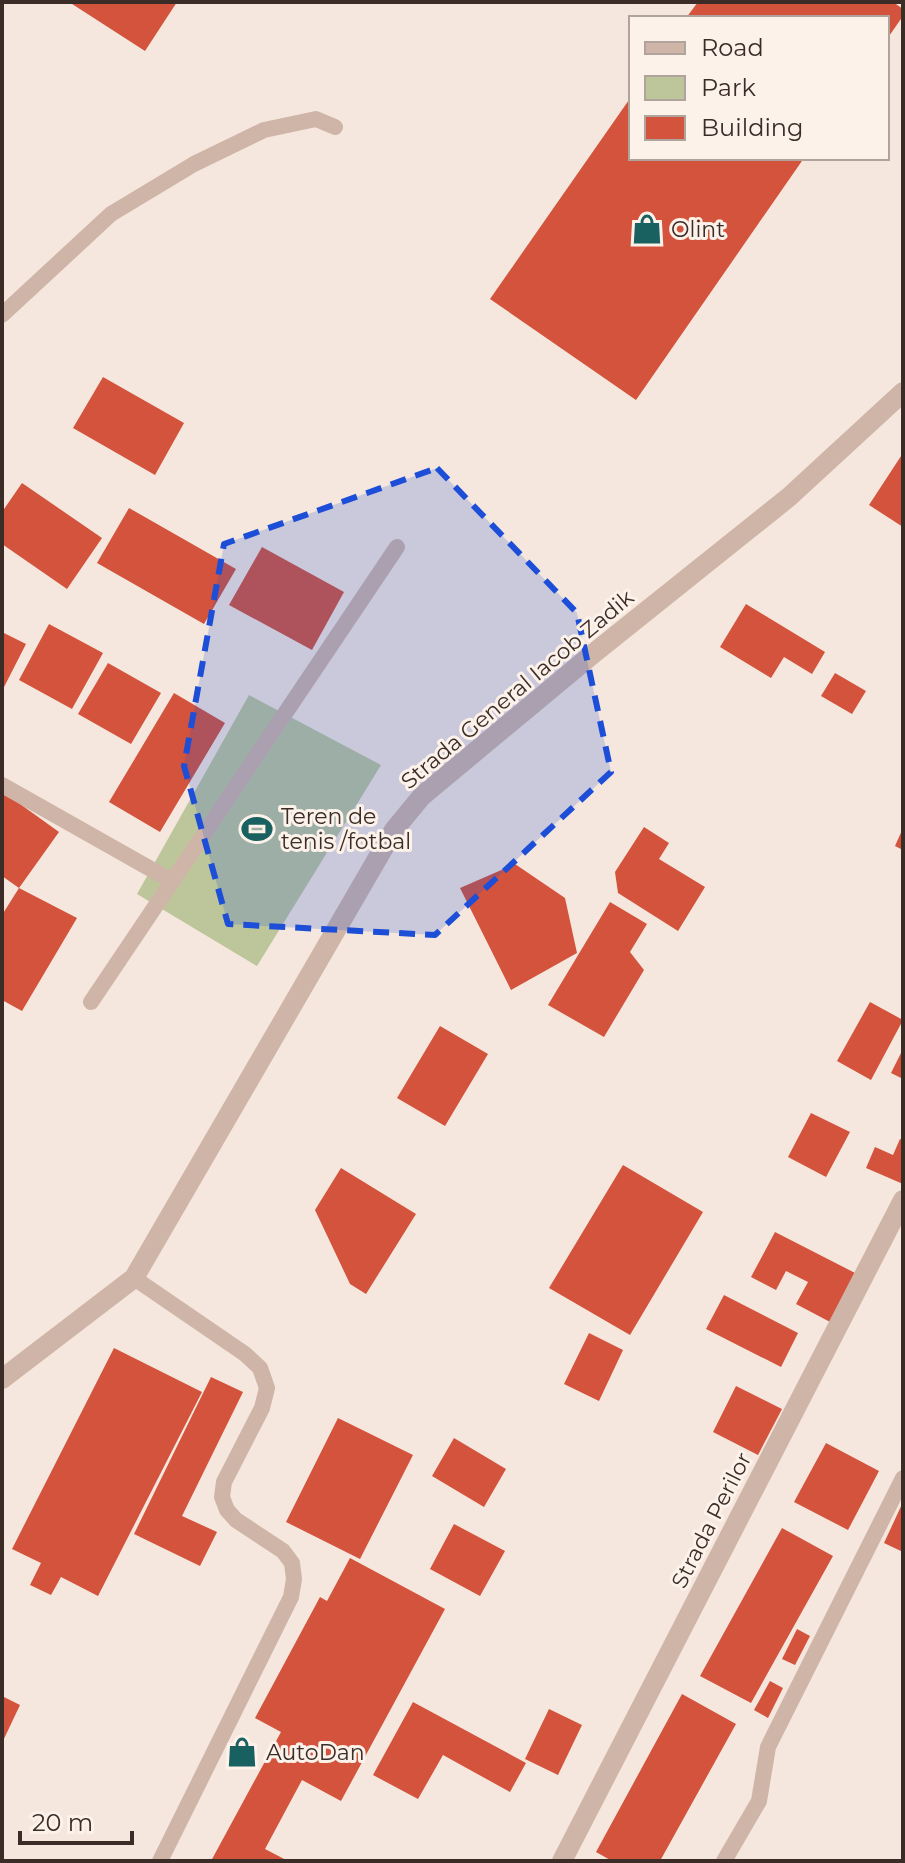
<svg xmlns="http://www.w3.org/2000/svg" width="905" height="1863" font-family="Montserrat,sans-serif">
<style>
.green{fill:#bcc69a}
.building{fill:#d3533c}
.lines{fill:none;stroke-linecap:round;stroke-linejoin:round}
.service{stroke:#cfb5a7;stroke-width:16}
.minor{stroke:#cfb5a7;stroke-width:20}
.marked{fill:#1d4ed8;fill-opacity:0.2;stroke:#1d4ed8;stroke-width:6;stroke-dasharray:16 10;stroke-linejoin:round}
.labels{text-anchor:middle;stroke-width:6;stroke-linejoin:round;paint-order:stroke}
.poi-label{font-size:22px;fill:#3b2c28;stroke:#fcf2ea;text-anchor:start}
.street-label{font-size:22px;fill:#3b2c28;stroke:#fcf2ea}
</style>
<rect width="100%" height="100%" fill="#f5e7dd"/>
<!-- green -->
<path class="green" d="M 249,695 L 381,765 L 257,966 L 137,894 Z"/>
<!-- building -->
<path class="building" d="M 69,2 L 177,2 L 145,51 Z
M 698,2 L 893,2 L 903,9 L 903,16 L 887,39 L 887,18 L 686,18 Z
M 631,97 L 631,158 L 804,158 L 636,400 L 490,299 Z
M 103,377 L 184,423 L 155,475 L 73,428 Z
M 903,453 L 903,527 L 869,505 Z
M 22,483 L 102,538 L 67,589 L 2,544 L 2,512 Z
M 129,508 L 236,569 L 204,624 L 97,563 Z
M 262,547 L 344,592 L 312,650 L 229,605 Z
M 746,604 L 825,652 L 812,674 L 784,657 L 771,678 L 720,647 Z
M 49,624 L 103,653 L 72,709 L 19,680 Z
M 2,632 L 26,644 L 2,691 Z
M 108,663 L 161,693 L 131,744 L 78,714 Z
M 835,673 L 866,691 L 852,714 L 821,696 Z
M 174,693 L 225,723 L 160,832 L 109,802 Z
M 2,791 L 59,832 L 19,888 L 2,876 Z
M 644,827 L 669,843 L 659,859 L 705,887 L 678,931 L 618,893 L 615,872 Z
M 903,828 L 903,850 L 895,846 Z
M 515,864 L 565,898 L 577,953 L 511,990 L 460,888 Z
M 19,888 L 77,918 L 22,1011 L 2,1000 L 2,915 Z
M 610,902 L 647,924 L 630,952 L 644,970 L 604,1037 L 548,1005 Z
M 870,1002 L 903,1020 L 871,1080 L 837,1061 Z
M 440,1026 L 488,1054 L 445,1126 L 397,1098 Z
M 903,1049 L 903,1079 L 891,1073 Z
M 811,1113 L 850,1132 L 826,1177 L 788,1157 Z
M 900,1139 L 903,1140 L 903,1184 L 866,1168 L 875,1147 L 893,1155 Z
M 623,1165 L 703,1212 L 630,1335 L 549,1288 Z
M 341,1168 L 416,1214 L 366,1294 L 350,1284 L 315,1210 Z
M 775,1232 L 859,1275 L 832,1323 L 796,1304 L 808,1282 L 786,1271 L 776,1290 L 751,1277 Z
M 724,1295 L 798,1333 L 781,1367 L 706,1329 Z
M 589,1333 L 623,1350 L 599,1401 L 564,1384 Z
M 114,1348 L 202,1392 L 98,1596 L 61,1577 L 51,1595 L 30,1585 L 41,1563 L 12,1549 Z
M 211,1377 L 243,1392 L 182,1516 L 217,1532 L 200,1566 L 134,1534 Z
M 736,1386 L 782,1409 L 758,1455 L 713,1432 Z
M 338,1418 L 413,1455 L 360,1559 L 286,1522 Z
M 454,1438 L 506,1469 L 484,1507 L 432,1476 Z
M 826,1443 L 879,1471 L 848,1530 L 794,1502 Z
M 903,1502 L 903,1552 L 884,1543 Z
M 454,1524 L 505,1551 L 480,1596 L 430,1569 Z
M 782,1528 L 833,1556 L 751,1703 L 700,1676 Z
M 350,1558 L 445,1609 L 341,1801 L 302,1780 L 265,1849 L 288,1861 L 211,1861 L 281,1732 L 255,1718 L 320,1597 L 327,1601 Z
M 797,1629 L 810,1636 L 795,1665 L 782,1659 Z
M 770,1681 L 783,1688 L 768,1718 L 754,1710 Z
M 682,1694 L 736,1724 L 660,1861 L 612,1861 L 596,1852 Z
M 2,1696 L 20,1705 L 2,1743 Z
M 413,1702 L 526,1763 L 510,1792 L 443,1755 L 418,1799 L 373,1775 Z
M 549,1709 L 582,1725 L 558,1775 L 525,1759 Z"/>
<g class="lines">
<!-- service -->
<path class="service" d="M 2,315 L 111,214 L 194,164 L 264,130 L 316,119 L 335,127
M 2,785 L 172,881
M 91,1002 L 397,547
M 134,1278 L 245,1354 L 260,1368 L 267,1388 L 262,1408 L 224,1482 L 222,1497 L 227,1510 L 236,1520 L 283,1551 L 292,1563 L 294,1579 L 291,1597 L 160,1861
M 724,1861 L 759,1801 L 768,1747 L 903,1478"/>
<!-- minor -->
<path class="minor" d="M 2,1379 L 134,1278 L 394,830 L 422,796 L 594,653 L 789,497 L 903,392
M 562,1861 L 903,1200"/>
</g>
<!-- marked area -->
<path class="marked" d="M 437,468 L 577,613 L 611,772 L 435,935 L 228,924 L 184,766 L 224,544 Z"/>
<!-- icons -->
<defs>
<g id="shop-bare" transform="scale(2.4)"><path d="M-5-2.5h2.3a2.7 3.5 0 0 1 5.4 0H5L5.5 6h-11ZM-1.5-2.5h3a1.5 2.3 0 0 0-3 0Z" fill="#186160" stroke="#fcf2ea" stroke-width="2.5" paint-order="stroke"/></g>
<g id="stadium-bare" transform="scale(2.4)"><path d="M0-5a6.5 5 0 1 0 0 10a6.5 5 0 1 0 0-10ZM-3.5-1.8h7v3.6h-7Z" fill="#186160" stroke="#fcf2ea" stroke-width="2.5" paint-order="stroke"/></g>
</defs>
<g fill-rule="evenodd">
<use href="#shop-bare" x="647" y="229"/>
<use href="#stadium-bare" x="257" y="829"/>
<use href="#shop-bare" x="242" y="1752"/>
</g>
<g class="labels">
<!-- poi labels -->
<g class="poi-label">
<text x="671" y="237">Olint</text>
<text x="281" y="824">Teren de<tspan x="281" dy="25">tenis /fotbal</tspan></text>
<text x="266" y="1760">AutoDan</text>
</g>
<!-- street labels -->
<g class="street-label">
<text transform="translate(517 689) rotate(-40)" y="8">Strada General Iacob Zadik</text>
<text transform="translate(711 1520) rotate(-63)" y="8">Strada Perilor</text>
</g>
</g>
<!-- border -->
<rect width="905" height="1863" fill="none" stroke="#3b2c28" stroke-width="8"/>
<!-- legend -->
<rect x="629" y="16" width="260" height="144" fill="#fcf2ea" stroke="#afa39c" stroke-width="2"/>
<rect x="645" y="42" width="40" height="12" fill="#cfb5a7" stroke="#afa39c" stroke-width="2"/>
<text x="701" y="56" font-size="24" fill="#3b2c28">Road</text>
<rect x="645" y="76" width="40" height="24" fill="#bcc69a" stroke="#afa39c" stroke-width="2"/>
<text x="701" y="96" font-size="24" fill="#3b2c28">Park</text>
<rect x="645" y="116" width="40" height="24" fill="#d3533c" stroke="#afa39c" stroke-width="2"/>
<text x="701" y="136" font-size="24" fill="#3b2c28">Building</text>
<!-- scale -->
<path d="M20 1831v12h112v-12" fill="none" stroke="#3b2c28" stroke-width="4"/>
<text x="32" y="1831" font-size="24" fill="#3b2c28" stroke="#fcf2ea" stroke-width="6" paint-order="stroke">20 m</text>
</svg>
